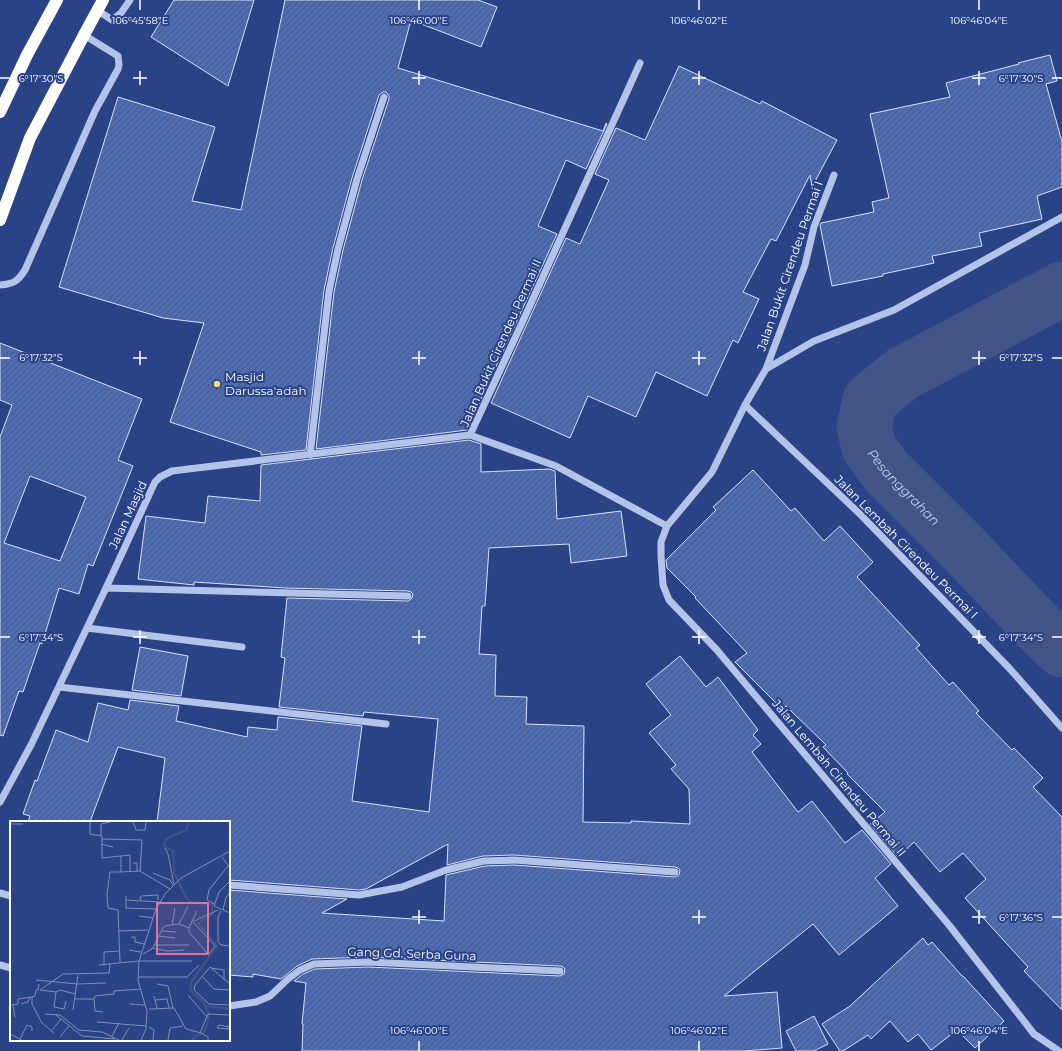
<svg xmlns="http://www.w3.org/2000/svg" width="1062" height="1051" font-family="Montserrat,sans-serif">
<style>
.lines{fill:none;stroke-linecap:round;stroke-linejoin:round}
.river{stroke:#415485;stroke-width:55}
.building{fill:url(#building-hatch);stroke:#d8e1f6;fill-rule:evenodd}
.minor{stroke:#b4c3e8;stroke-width:7}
.highway{stroke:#fff;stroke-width:12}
.ticks{fill:none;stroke:#fff;stroke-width:1.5}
.poi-dot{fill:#efdf7b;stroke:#294386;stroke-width:1.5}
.labels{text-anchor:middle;stroke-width:4;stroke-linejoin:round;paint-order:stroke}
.street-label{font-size:12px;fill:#fff;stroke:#294386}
.poi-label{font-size:12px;fill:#fff;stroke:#294386;text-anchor:start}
.water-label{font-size:13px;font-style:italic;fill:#c0ceef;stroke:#294386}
.inset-river{fill:none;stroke:#415485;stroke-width:2}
.inset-road{fill:none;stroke:#7f8eb6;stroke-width:1}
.view{fill:#da749d;fill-opacity:0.15;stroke:#da749d;stroke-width:2}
.inset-edge{fill:none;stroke:#fff;stroke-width:2}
.ticks-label{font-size:10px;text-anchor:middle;fill:#fff;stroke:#294386;stroke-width:4;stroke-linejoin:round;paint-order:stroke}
</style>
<defs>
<pattern id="building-hatch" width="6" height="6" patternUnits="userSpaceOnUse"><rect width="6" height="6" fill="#516cad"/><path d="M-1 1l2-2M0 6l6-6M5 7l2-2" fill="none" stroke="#4e5973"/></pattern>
</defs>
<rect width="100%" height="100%" fill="#294386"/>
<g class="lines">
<!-- river -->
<path class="river" id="s1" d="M 1062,289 L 902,374 L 870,400 L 864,427 L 869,448 L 886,471 L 961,546 L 1038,627 L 1062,650"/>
</g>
<!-- building -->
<path class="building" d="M 174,0 L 254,0 L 228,86 L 151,37 Z
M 285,0 L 478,0 L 497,7 L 481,47 L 411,20 L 398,68 L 603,131 L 606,123 L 607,124 L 586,169 L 566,160 L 538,226 L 557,234 L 481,399 L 480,398 L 480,402 L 467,430 L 316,449 L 334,292 L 343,250 L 362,180 L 389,99 L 389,96 L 386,92 L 383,92 L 379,95 L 352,178 L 333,248 L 324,290 L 306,450 L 261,455 L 261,452 L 170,422 L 204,323 L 163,318 L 59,287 L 118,97 L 215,127 L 192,201 L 241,210 Z
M 1050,55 L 1057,81 L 1046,84 L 1062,142 L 1062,187 L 1037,196 L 1042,219 L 979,233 L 982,246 L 932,256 L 934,263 L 883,274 L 883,276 L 832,286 L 820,225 L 821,223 L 874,212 L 872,202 L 889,198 L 870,114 L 950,97 L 946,83 L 1019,64 L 1018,63 Z
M 679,66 L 760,104 L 762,101 L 837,140 L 812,187 L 810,175 L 776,241 L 771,239 L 743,292 L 759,299 L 738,343 L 733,340 L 707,396 L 656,372 L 636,417 L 588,396 L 570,438 L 491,403 L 566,238 L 580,244 L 609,180 L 595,174 L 616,128 L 645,140 Z
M 0,343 L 142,399 L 118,460 L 133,466 L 93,566 L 88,564 L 79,594 L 59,588 L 42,644 L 40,643 L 23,692 L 19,691 L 3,736 L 0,735 L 0,437 L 12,405 L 0,400 ZM 30,476 L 86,497 L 60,561 L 4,543 Z
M 469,440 L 481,444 L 481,472 L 549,469 L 555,471 L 557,519 L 621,511 L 627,556 L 571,563 L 569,544 L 489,548 L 485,606 L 482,606 L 479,654 L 496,655 L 495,696 L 527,697 L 526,724 L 584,726 L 583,822 L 631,823 L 631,821 L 690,824 L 689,789 L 671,769 L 676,765 L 649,733 L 671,715 L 646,684 L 680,656 L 706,687 L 718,677 L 758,730 L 753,735 L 761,744 L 752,752 L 798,812 L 812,801 L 845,843 L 862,830 L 891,864 L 875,878 L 898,906 L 839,955 L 813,924 L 724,996 L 777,992 L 782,1048 L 744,1051 L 302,1051 L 303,1024 L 302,1024 L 306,983 L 294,981 L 303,974 L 315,969 L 368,967 L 560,976 L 564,974 L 565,969 L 563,967 L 560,966 L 368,957 L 312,959 L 297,966 L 281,979 L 253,974 L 253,977 L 229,975 L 229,890 L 347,899 L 322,913 L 444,921 L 446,875 L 485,866 L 514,865 L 675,877 L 679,875 L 680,870 L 678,868 L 675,867 L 514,855 L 483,856 L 447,865 L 448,844 L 366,889 L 359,890 L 229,880 L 229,822 L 157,822 L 165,758 L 118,747 L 90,822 L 28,822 L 30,816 L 23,814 L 35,780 L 37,781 L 56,730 L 88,742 L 98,703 L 128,710 L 130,700 L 179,706 L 176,721 L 247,737 L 248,727 L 277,730 L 278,717 L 362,726 L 352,801 L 429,812 L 438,719 L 364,712 L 363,716 L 279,707 L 285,658 L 281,657 L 287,598 L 408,601 L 412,598 L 413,594 L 411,592 L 408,591 L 285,588 L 194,582 L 194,585 L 138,579 L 146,516 L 205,523 L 208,496 L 260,501 L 261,465 Z
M 753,470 L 791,511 L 795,508 L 824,541 L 840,526 L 873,562 L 857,577 L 920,645 L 916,648 L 949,685 L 953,682 L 979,711 L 976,713 L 1012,750 L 1014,748 L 1043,778 L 1033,787 L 1062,817 L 1062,1010 L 1024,971 L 1028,967 L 965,898 L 986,879 L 963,853 L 940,872 L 914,842 L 898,857 L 870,824 L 885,812 L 847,774 L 848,773 L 823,747 L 826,745 L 786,706 L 782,709 L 735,662 L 747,653 L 695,598 L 696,597 L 667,568 L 666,560 L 716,510 L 713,507 Z
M 140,647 L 188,656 L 181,696 L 132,690 Z
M 923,938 L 928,945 L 932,942 L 962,976 L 963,976 L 1004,1021 L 975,1048 L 957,1030 L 931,1050 L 918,1034 L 908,1042 L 890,1021 L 871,1039 L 868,1035 L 843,1051 L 840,1051 L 822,1024 L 850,1006 Z
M 814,1016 L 828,1044 L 814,1051 L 796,1051 L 786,1031 Z"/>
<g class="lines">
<!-- minor -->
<path class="minor" d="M 97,10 L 112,20 L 121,13 L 130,0
M 640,63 L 522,323 L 470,435 L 556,466 L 667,526
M 834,175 L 814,227 L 805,265 L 766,369 L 745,405 L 712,472 L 667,526 L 661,542 L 661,556 L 663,585 L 669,600 L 716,649 L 949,925 L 1034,1034 L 1059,1051
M 0,285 C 14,284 18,281 25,270 L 66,177 L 95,111 L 118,69 L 119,65 L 118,56 L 84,35
M 766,369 L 814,341 L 894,310 L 1062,217
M 745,405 L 861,515 L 1010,669 L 1062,728
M 310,455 L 329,291 L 338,249 L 357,179 L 384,97
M 106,588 L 408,596
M 87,628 L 242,647
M 59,687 L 386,724
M 0,802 L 31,745 L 106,588 L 155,482 L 160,477 L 172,471 L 470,435
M 229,885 L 359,895 L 402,887 L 446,870 L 484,861 L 514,860 L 675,872
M 0,893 L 11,896
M 0,965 L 11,968
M 229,1006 L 256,1002 L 270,996 L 288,979 L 300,970 L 314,964 L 368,962 L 560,971"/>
<!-- highway -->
<path class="highway" d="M 0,112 L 27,55 L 57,0
M 0,220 L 30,138 L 84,35 L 103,0"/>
</g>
<!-- ticks -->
<path class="ticks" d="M 140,0 L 140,10M 419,0 L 419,10M 699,0 L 699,10M 979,0 L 979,10M 140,71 L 140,85M 419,71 L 419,85M 699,71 L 699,85M 979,71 L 979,85M 0,78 L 10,78M 133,78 L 147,78M 412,78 L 426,78M 692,78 L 706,78M 972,78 L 986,78M 1052,78 L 1062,78M 140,351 L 140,365M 419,351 L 419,365M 699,351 L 699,365M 979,351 L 979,365M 0,358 L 10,358M 133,358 L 147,358M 412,358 L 426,358M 692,358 L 706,358M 972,358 L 986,358M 1052,358 L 1062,358M 140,630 L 140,644M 419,630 L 419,644M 699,630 L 699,644M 979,630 L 979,644M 0,637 L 10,637M 133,637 L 147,637M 412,637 L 426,637M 692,637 L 706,637M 972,637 L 986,637M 1052,637 L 1062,637M 419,910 L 419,924M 699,910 L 699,924M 979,910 L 979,924M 412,917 L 426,917M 692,917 L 706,917M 972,917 L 986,917M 1052,917 L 1062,917M 419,1041 L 419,1051M 699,1041 L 699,1051M 979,1041 L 979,1051"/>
<!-- markers -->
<circle class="poi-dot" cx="217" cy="384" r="4"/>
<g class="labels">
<!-- street labels -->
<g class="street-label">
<text transform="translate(790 266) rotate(-71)" y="4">Jalan Bukit Cirendeu Permai I</text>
<text transform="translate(501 343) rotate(-66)" y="4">Jalan Bukit Cirendeu Permai II</text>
<text transform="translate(128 515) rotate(-65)" y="4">Jalan Masjid</text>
<text transform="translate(906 547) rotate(45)" y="4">Jalan Lembah Cirendeu Permai I</text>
<text transform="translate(839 778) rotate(50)" y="4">Jalan Lembah Cirendeu Permai II</text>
<text transform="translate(412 954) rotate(2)" y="4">Gang Gd. Serba Guna</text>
</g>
<!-- poi labels -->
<g class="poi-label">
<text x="225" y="381">Masjid<tspan x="225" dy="14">Darussa'adah</tspan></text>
</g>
<!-- water labels -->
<g class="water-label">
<text dy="5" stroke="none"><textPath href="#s1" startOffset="324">Pesanggrahan</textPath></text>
</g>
</g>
<!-- overview -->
<g transform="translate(10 821)">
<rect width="220" height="220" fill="#294386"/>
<path class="inset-river" d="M 179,1 L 176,9 L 156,18 L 154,25 L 163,30 L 164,52 L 177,78 L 184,82 L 202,83 L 203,93 L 188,102 L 207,125 L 182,160 L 180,169 L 197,185 L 220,188M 181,219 L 194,211 L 197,204 L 199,193 L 194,183"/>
<path class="inset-road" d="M 80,1 L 80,13 L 92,15 L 92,37 L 111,35 L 111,51 L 100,51 L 97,73 L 98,87 L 108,89 L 110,141M 123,1 L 126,9 L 135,9 L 136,1M 0,3 L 13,3M 91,14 L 91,3 L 100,1M 92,18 L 132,19 L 130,50M 91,23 L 103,26M 155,27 L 158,33 L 164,63M 111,35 L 120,34 L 120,51M 212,36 L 220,47M 123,42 L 127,42 L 127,51M 111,51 L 130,50 L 160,68M 143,52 L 160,59 L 163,64M 220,60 L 209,71 L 204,85 L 220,92M 116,75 L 116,87 L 146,88M 116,79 L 150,81M 130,79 L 131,75 L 148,74 L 148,79M 205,83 L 197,79 L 199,69 L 218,45M 178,85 L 169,103 L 179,107M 213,89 L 216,76 L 220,72M 211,90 L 208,96 L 208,121 L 211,124 L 220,125M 129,95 L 143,97M 184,100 L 208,89M 162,104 L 165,87M 179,107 L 179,111 L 197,132 L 200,132 L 205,125 L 183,101M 179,107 L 187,90M 108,110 L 138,109M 152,110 L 166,111M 149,115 L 165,117M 121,116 L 125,116 L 125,121 L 134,123M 144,124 L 179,124M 143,127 L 157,130 L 174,129M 119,129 L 131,131M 133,133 L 142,128 L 154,105 L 169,103M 94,143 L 94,131 L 109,130M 89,144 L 129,140 L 182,140M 200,146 L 185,164 L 184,169 L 199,183 L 220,184M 200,146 L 220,163M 201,147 L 214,149 L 214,159M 192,155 L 204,168 L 220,169M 129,156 L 177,156 L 189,144M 26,159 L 67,163 L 96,162M 29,163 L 28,169 L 26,169 L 25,175 L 22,176 L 22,183 L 32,202 L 44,212M 147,163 L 158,165 L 163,187M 30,169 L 53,153 L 99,152 L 100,143M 30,169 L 46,171 L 50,169 L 65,173M 46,171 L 44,186 L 54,188 L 56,180M 178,174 L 197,196M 144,175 L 147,187M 64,178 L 84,178 L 85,175 L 104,173 L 104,170 L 131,168M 84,178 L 85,190 L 93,191M 145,179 L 157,178 L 159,187M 11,183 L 18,181 L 20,176M 120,183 L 134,184M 0,184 L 8,183 L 8,178 L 22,176M 3,184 L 5,196M 139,188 L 164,187 L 176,208 L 191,212 L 198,216 L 198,219M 63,189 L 68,154M 35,193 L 50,194 L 69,209 L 92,211 L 109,219M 46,194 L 72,215 L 105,218M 87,201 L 136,205M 139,206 L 144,209 L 143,219M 219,206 L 209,204 L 207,207 L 219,208 L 219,206 L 220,194 L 220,176M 42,209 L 51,198M 190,212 L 198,193 L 220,194M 0,213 L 12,219M 102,215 L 109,202M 50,216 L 59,205M 10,218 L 17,204 L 22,206 L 22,210M 112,219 L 119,207M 131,219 L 136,208 L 137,191 L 128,159 L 129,140 L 146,88 L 155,73 L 171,57 L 220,30M 158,219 L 160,207 L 173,205"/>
<path class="view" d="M 147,82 L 198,82 L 198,133 L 147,133 Z"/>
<rect width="220" height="220" class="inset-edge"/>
</g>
<g class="ticks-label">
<text x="140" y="24">106°45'58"E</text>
<text x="419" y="24">106°46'00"E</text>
<text x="699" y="24">106°46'02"E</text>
<text x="979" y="24">106°46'04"E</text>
<text x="41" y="82">6°17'30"S</text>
<text x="1021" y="82">6°17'30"S</text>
<text x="41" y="361">6°17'32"S</text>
<text x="1021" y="361">6°17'32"S</text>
<text x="41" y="641">6°17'34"S</text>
<text x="1021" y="641">6°17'34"S</text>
<text x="1021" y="921">6°17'36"S</text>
<text x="419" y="1034">106°46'00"E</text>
<text x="699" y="1034">106°46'02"E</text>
<text x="979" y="1034">106°46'04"E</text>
</g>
</svg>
